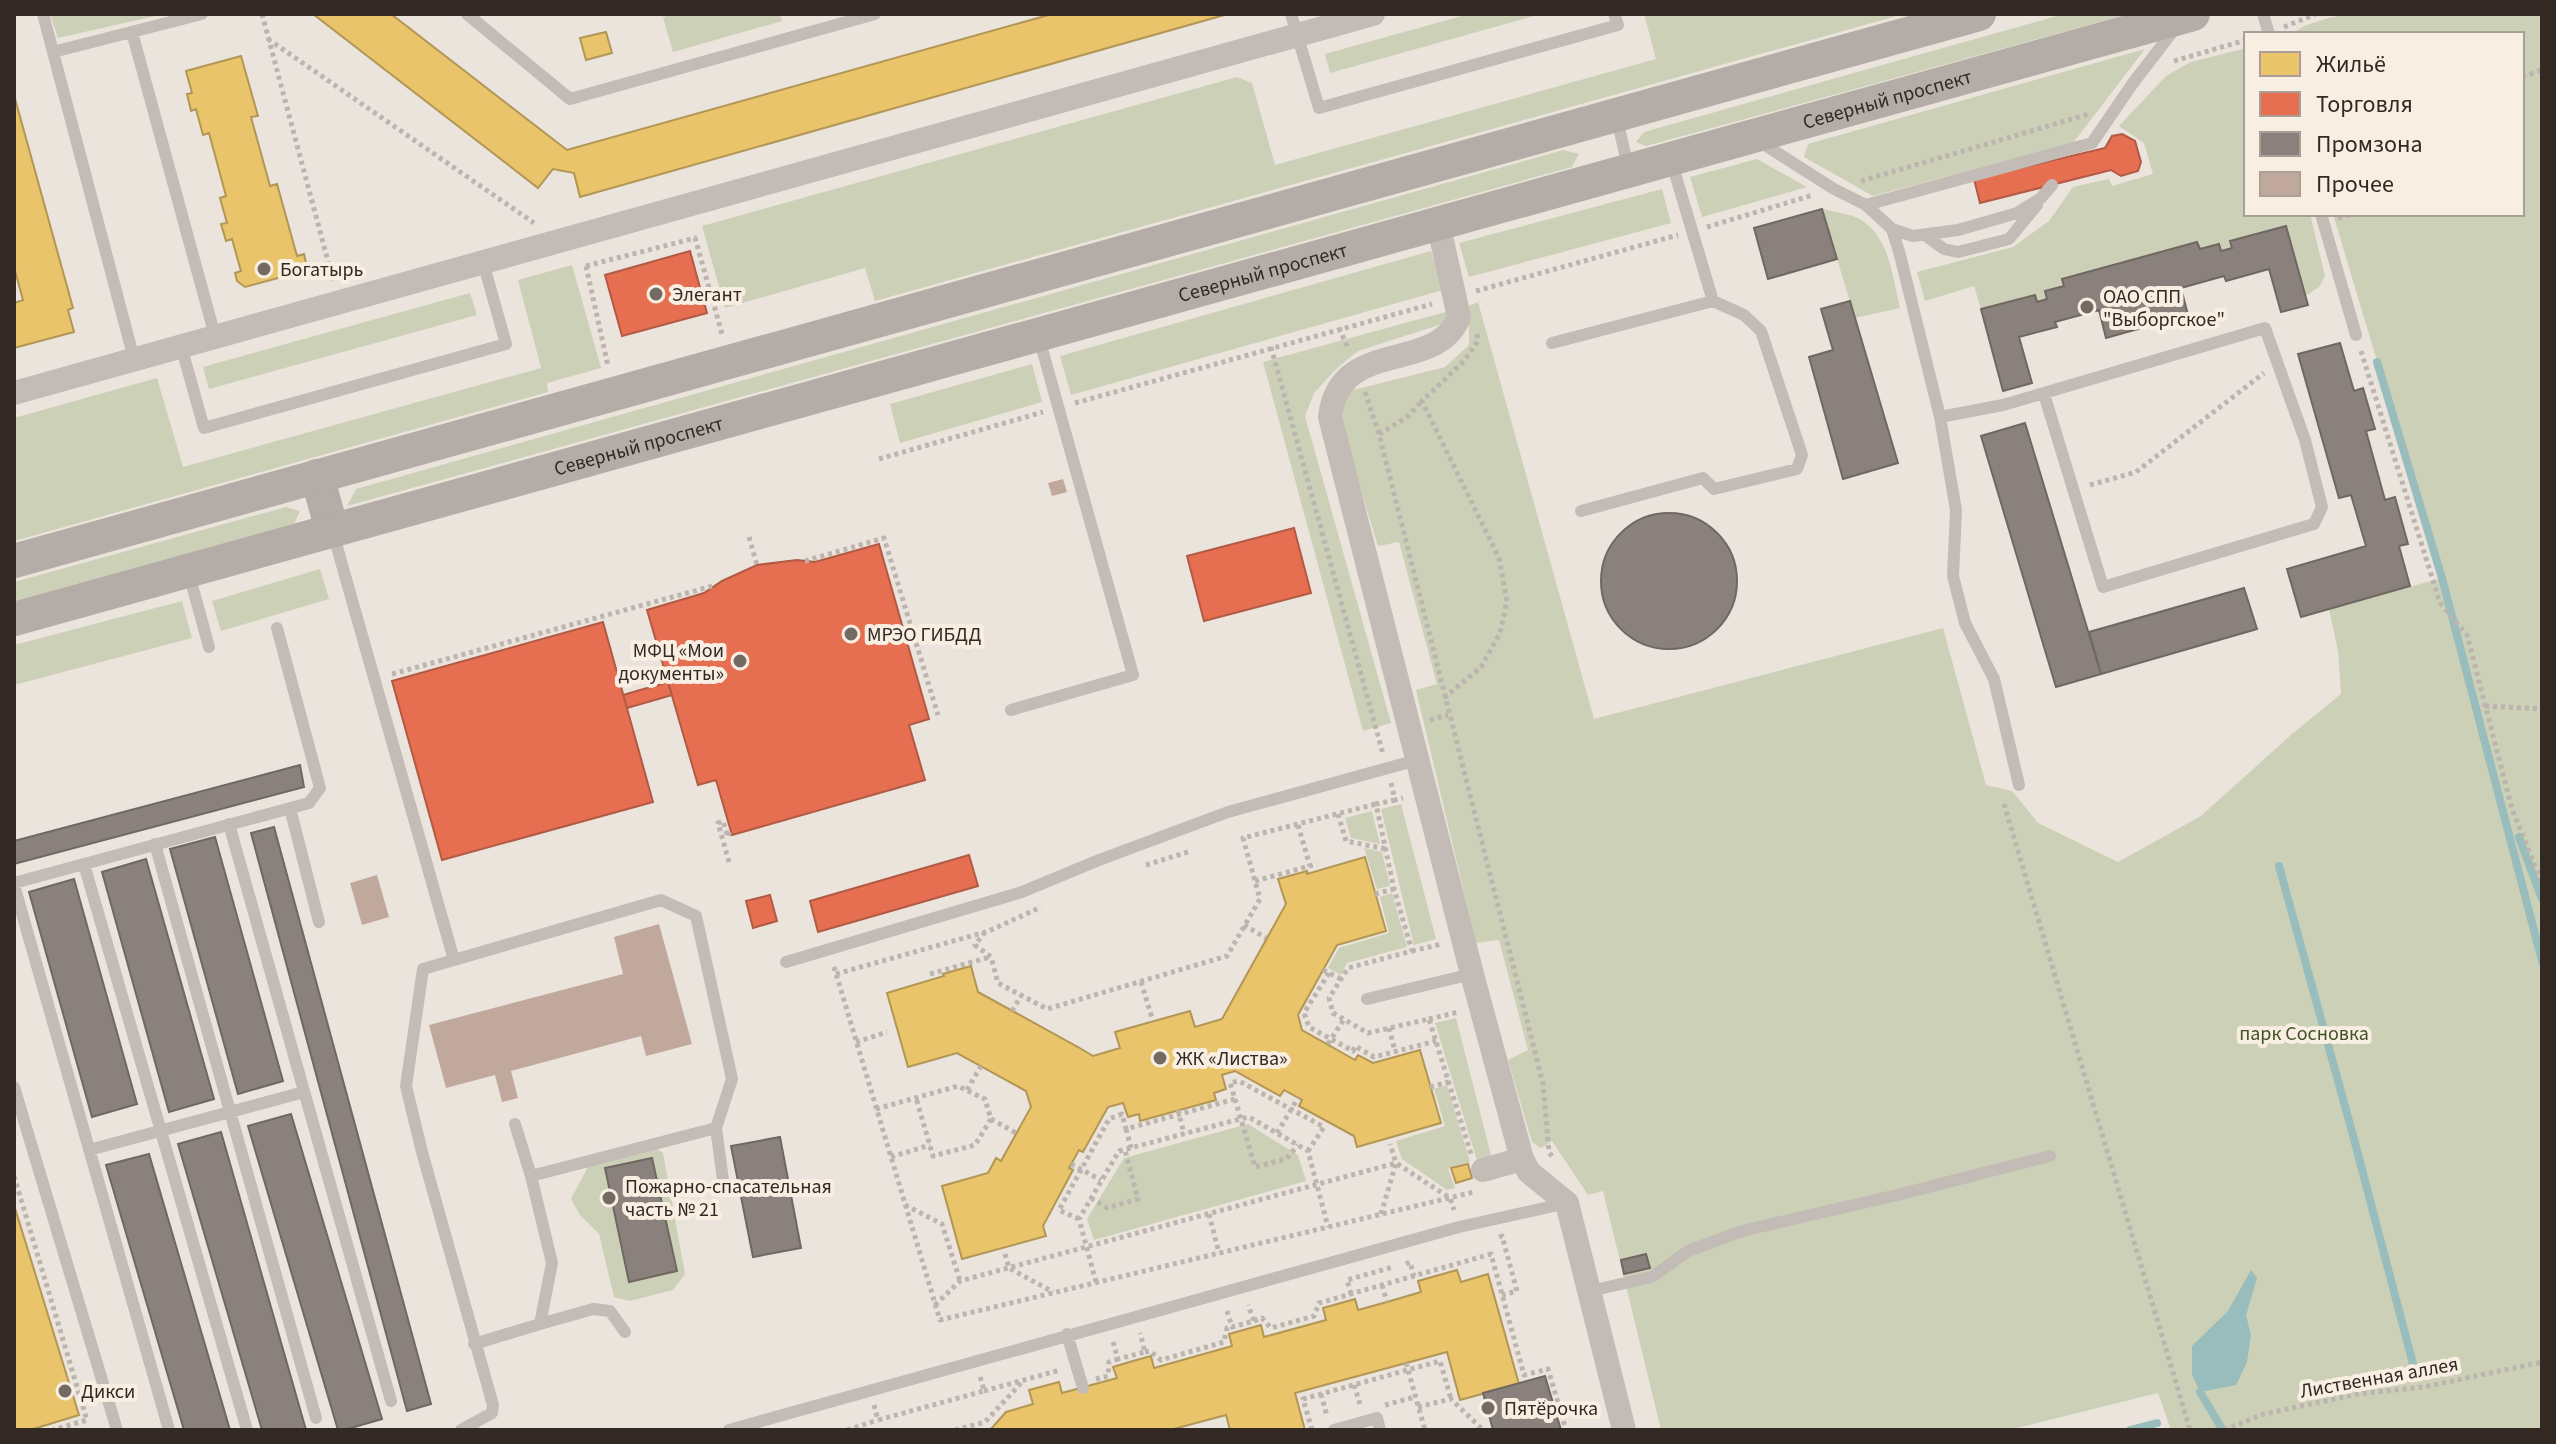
<svg xmlns="http://www.w3.org/2000/svg" width="2556" height="1444" font-family="'Source Sans 3',sans-serif">
<style>
.green{fill:#ccd0b6}
.water{fill:#98bdbc}
.homes{fill:#e9c46a;stroke:#b29655;stroke-width:2}
.shops{fill:#e76f51;stroke:#b15a44;stroke-width:2}
.industry{fill:#8a817c;stroke:#706762;stroke-width:2}
.lines{fill:none;stroke-linecap:round;stroke-linejoin:round}
.stream{stroke:#98bdbc;stroke-width:8}
.building{fill:#c0a89d}
.path{stroke:#bcb4ae;stroke-width:5;stroke-dasharray:4 4;stroke-linecap:butt}
.lane{stroke:#c3bcb6;stroke-width:12}
.street{stroke:#c3bcb6;stroke-width:24}
.secondary{stroke:#b4aca6;stroke-width:34}
.poi-dot{fill:#736a64;stroke:#f9eee2;stroke-width:3}
.labels{text-anchor:middle;stroke-width:8;stroke-linejoin:round;paint-order:stroke}
.street-label{font-size:20px;fill:#332924;stroke:#f9eee2}
.poi-label{font-size:20px;fill:#332924;stroke:#f9eee2;text-anchor:start}
.park-label{font-size:20px;fill:#425228;stroke:#f9eee2}
</style>
<rect width="100%" height="100%" fill="#ebe4dc"/>
<!-- green -->
<path class="green" d="M 50,14 L 164,14 L 58,38 Z
M 675,14 L 780,14 L 782,21 L 673,52 L 663,17 Z
M 1469,14 L 1541,14 L 1330,73 L 1325,54 Z
M 1644,14 L 1904,14 L 875,301 L 865,268 L 725,308 L 702,226 L 1237,77 L 1252,83 L 1275,165 L 1656,59 Z
M 2064,14 L 2129,14 L 1646,146 L 1636,142 L 1644,132 Z
M 2346,14 L 2542,14 L 2542,1430 L 2171,1430 L 2158,1393 L 2009,1430 L 1661,1430 L 1603,1191 L 1588,1195 L 1552,1141 L 1541,1148 L 1532,1142 L 1508,1060 L 1528,1050 L 1499,940 L 1476,943 L 1416,690 L 1437,684 L 1399,542 L 1378,546 L 1341,425 L 1343,401 L 1353,390 L 1445,367 L 1469,345 L 1469,328 L 1466,307 L 1478,302 L 1594,719 L 1943,628 L 1986,785 L 2012,791 L 2038,823 L 2118,862 L 2201,816 L 2292,734 L 2341,694 L 2338,651 L 2329,609 L 2442,578 L 2333,214 L 2522,214 L 2522,34 L 2292,34 C 2306,22 2328,19 2346,14 Z
M 2246,48 L 2246,214 L 2310,214 L 2325,276 L 2319,287 L 2305,296 L 2286,226 L 2231,241 L 2232,248 L 2221,251 L 2219,244 L 2200,249 L 2197,242 L 2062,279 L 2064,286 L 2047,299 L 2037,302 L 2034,295 L 1981,309 L 1974,286 L 1925,301 L 1917,272 L 2013,247 L 2049,221 L 2073,187 L 2109,179 L 2112,186 L 2153,174 L 2144,143 L 2119,126 L 2166,76 L 2191,62 Z
M 2145,49 L 2073,143 L 1873,196 L 1804,157 L 1808,144 Z
M 1563,150 L 1579,154 L 1572,167 L 347,506 L 356,489 Z
M 1757,159 L 1807,187 L 1702,217 L 1690,177 Z
M 1662,189 L 1671,223 L 1469,277 L 1459,243 Z
M 1822,209 C 1832,211 1843,213 1853,216 C 1889,230 1892,275 1900,308 L 1855,318 Z
M 1431,251 L 1443,290 L 1071,395 L 1060,356 Z
M 572,265 L 601,368 L 547,383 L 548,392 L 14,541 L 14,418 L 157,378 L 183,467 L 541,368 L 518,280 Z
M 470,293 L 477,315 L 209,389 L 203,367 Z
M 1449,311 L 1442,324 L 1358,351 L 1337,368 L 1314,393 L 1305,416 L 1391,723 L 1363,731 L 1263,362 Z
M 1032,364 L 1042,402 L 900,443 L 890,404 Z
M 286,507 L 300,511 L 294,524 L 14,601 L 14,582 Z
M 320,569 L 329,599 L 221,631 L 212,601 Z
M 182,601 L 192,638 L 14,685 L 14,645 Z
M 1401,804 L 1436,939 L 1414,945 L 1381,809 Z
M 1372,811 L 1380,844 L 1351,838 L 1345,818 Z
M 1364,848 L 1382,852 L 1390,886 L 1377,889 Z
M 1392,893 L 1407,947 L 1347,963 L 1341,975 L 1328,968 L 1339,948 L 1389,933 L 1380,897 Z
M 1456,1018 L 1493,1163 L 1479,1167 L 1435,1023 Z
M 1447,1085 L 1470,1162 L 1448,1168 L 1455,1188 L 1447,1190 L 1402,1159 L 1396,1141 L 1445,1126 L 1434,1089 Z
M 1248,1124 L 1298,1155 L 1306,1181 L 1094,1240 L 1087,1219 L 1124,1158 Z
M 645,1141 L 663,1153 L 685,1274 L 673,1290 L 630,1301 L 614,1297 L 599,1234 L 580,1215 L 571,1199 L 594,1155 Z"/>
<!-- water -->
<path class="water" d="M 2251,1270 L 2257,1278 L 2246,1315 L 2251,1335 L 2247,1362 L 2236,1385 L 2200,1392 L 2192,1375 L 2192,1346 L 2228,1311 Z"/>
<!-- homes -->
<path class="homes" d="M 313,14 L 391,14 L 567,150 L 1052,14 L 1228,14 L 580,197 L 574,173 L 553,169 L 538,188 Z
M 606,32 L 612,53 L 586,60 L 580,38 Z
M 241,56 L 258,116 L 251,117 L 270,186 L 277,184 L 297,256 L 304,254 L 306,263 L 301,272 L 245,287 L 237,281 L 235,273 L 241,271 L 232,239 L 226,241 L 221,224 L 227,223 L 220,198 L 226,196 L 209,133 L 203,135 L 196,109 L 191,111 L 187,94 L 192,93 L 186,71 Z
M 14,95 L 73,308 L 68,310 L 74,332 L 14,348 L 14,303 L 23,300 L 14,267 Z
M 1365,857 L 1386,931 L 1337,945 L 1298,1015 L 1302,1030 L 1355,1060 L 1358,1055 L 1373,1063 L 1420,1050 L 1441,1123 L 1357,1147 L 1354,1136 L 1299,1106 L 1302,1100 L 1284,1090 L 1280,1096 L 1235,1071 L 1222,1075 L 1226,1089 L 1214,1093 L 1216,1100 L 1140,1121 L 1139,1114 L 1128,1117 L 1123,1103 L 1108,1107 L 1083,1152 L 1079,1150 L 1069,1168 L 1073,1170 L 1043,1226 L 1046,1236 L 962,1259 L 942,1186 L 988,1173 L 996,1158 L 1001,1161 L 1031,1107 L 1026,1091 L 957,1053 L 908,1067 L 887,993 L 944,976 L 943,974 L 971,966 L 978,992 L 1078,1047 L 1093,1056 L 1120,1048 L 1115,1032 L 1190,1011 L 1195,1027 L 1222,1019 L 1286,904 L 1278,879 L 1307,871 L 1307,874 Z
M 1468,1164 L 1472,1178 L 1456,1183 L 1451,1168 Z
M 14,1205 L 79,1415 L 30,1430 L 15,1430 L 14,1426 Z
M 1457,1270 L 1461,1282 L 1488,1274 L 1519,1384 L 1460,1400 L 1447,1352 L 1295,1393 L 1305,1430 L 1230,1430 L 1226,1415 L 1170,1430 L 990,1430 L 1006,1412 L 1033,1404 L 1029,1390 L 1059,1382 L 1062,1393 L 1117,1378 L 1113,1367 L 1133,1361 L 1151,1356 L 1154,1368 L 1232,1346 L 1229,1334 L 1261,1325 L 1264,1337 L 1326,1320 L 1323,1308 L 1355,1299 L 1358,1310 L 1387,1302 L 1421,1292 L 1418,1281 Z"/>
<!-- shops -->
<path class="shops" d="M 2122,134 L 2135,141 L 2141,162 L 2138,171 L 2121,176 L 2111,170 L 1980,203 L 1974,179 L 2105,148 L 2112,136 Z
M 690,251 L 707,313 L 622,336 L 605,275 Z
M 1294,528 L 1311,593 L 1204,621 L 1187,556 Z
M 879,544 L 929,719 L 909,725 L 925,780 L 732,835 L 716,780 L 698,785 L 647,610 L 704,593 L 722,581 L 757,565 L 797,560 L 815,562 Z
M 603,622 L 653,802 L 442,860 L 392,681 Z
M 668,682 L 672,695 L 627,708 L 623,695 Z
M 969,855 L 978,886 L 818,932 L 810,901 Z
M 770,895 L 777,921 L 753,928 L 746,901 Z"/>
<!-- industry -->
<path class="industry" d="M 1822,209 L 1837,259 L 1768,279 L 1754,228 Z
M 2286,226 L 2308,305 L 2281,312 L 2269,269 L 2226,281 L 2224,276 L 2181,288 L 2188,315 L 2106,338 L 2099,310 L 2055,322 L 2057,327 L 2019,337 L 2032,383 L 2003,391 L 1981,309 L 2035,295 L 2037,302 L 2047,299 L 2045,291 L 2064,286 L 2062,279 L 2197,242 L 2200,249 L 2219,244 L 2221,251 L 2232,248 L 2230,241 Z
M 1850,301 L 1898,463 L 1843,479 L 1809,357 L 1833,350 L 1821,309 Z
M 2340,343 L 2354,391 L 2363,388 L 2375,429 L 2366,431 L 2385,500 L 2395,497 L 2408,544 L 2399,546 L 2410,586 L 2301,617 L 2287,569 L 2366,546 L 2351,495 L 2339,498 L 2298,354 Z
M 2025,423 L 2101,674 L 2056,687 L 1981,436 Z
M1601 581a68 68 0 1 1 136 0a68 68 0 1 1-136 0Z
M 2244,588 L 2257,629 L 2101,674 L 2089,632 Z
M 300,765 L 304,787 L 14,864 L 14,841 Z
M 274,827 L 431,1404 L 407,1411 L 251,833 Z
M 215,837 L 283,1081 L 238,1094 L 170,849 Z
M 146,859 L 214,1099 L 169,1112 L 102,872 Z
M 74,879 L 137,1104 L 92,1117 L 29,892 Z
M 291,1114 L 382,1419 L 344,1430 L 338,1430 L 248,1126 Z
M 221,1132 L 306,1430 L 262,1430 L 178,1144 Z
M 780,1137 L 801,1248 L 753,1257 L 731,1146 Z
M 149,1154 L 230,1430 L 184,1430 L 106,1165 Z
M 652,1158 L 677,1271 L 629,1282 L 605,1168 Z
M 1646,1254 L 1650,1268 L 1624,1274 L 1621,1260 Z
M 1545,1376 L 1561,1430 L 1493,1430 L 1483,1393 Z"/>
<g class="lines">
<!-- stream -->
<path class="stream" d="M 2377,362 L 2442,578 L 2542,961
M 2519,837 L 2542,899
M 2279,866 L 2354,1139 L 2413,1364
M 2200,1392 L 2221,1427
M 2130,1430 L 2157,1423"/>
</g>
<!-- building -->
<path class="building" d="M 1063,479 L 1067,492 L 1052,496 L 1048,483 Z
M 377,875 L 389,917 L 362,925 L 350,883 Z
M 659,924 L 692,1044 L 646,1056 L 641,1036 L 511,1071 L 518,1098 L 502,1102 L 495,1075 L 446,1088 L 429,1025 L 623,974 L 614,937 Z"/>
<g class="lines">
<!-- path -->
<path class="path" d="M 262,14 L 333,280
M 2284,27 L 2316,14
M 268,39 L 534,223
M 2174,61 L 2246,40
M 2522,77 L 2542,70
M 1861,181 L 2089,114
M 2338,218 L 2353,214
M 1707,227 L 1813,195
M 586,266 L 695,238 L 722,334
M 586,266 L 608,366
M 1476,291 L 1678,235
M 1339,328 L 1349,350
M 1271,347 L 1383,754
M 2361,351 L 2440,603 L 2467,635 L 2512,809 L 2542,883
M 1365,392 L 1379,434 L 1543,1084 L 1549,1152 L 1553,1158
M 1075,403 L 1432,304
M 1379,434 L 1407,417 L 1422,401
M 879,459 L 1043,412
M 2090,485 L 2136,472 L 2264,373
M 749,537 L 757,565
M 805,561 L 884,538 L 938,715
M 392,674 L 716,585
M 1444,698 L 1481,667 L 1500,633 L 1507,601 L 1499,558 L 1422,401 L 1464,361 L 1478,341 L 1477,333
M 2485,706 L 2542,709
M 1430,720 L 1448,715
M 1391,783 L 1395,800 L 1403,798
M 1395,800 L 1376,804 L 1394,889 L 1412,951 L 1348,968 L 1329,998 L 1333,1013 L 1368,1033 L 1429,1019 L 1471,1154
M 2004,804 L 2190,1430
M 1338,814 L 1346,841 L 1386,849
M 1298,825 L 1310,866
M 729,862 L 718,823 L 723,821 L 728,837 L 730,828
M 1146,865 L 1191,851
M 1255,881 L 1317,864
M 1375,894 L 1394,889
M 1244,925 L 1266,938
M 985,932 L 975,945 L 991,957 L 998,983 L 1047,1009 L 1227,956 L 1260,899 L 1243,838 L 1376,804
M 1412,951 L 1442,944
M 834,967 L 940,1320 L 1474,1192
M 1323,970 L 1341,979
M 1329,973 L 1304,1013 L 1309,1027 L 1353,1051 L 1355,1046 L 1374,1057 L 1436,1041
M 836,974 L 989,931 L 1041,907
M 930,974 L 990,957
M 1141,982 L 1153,1021
M 1012,1011 L 1021,996
M 1429,1019 L 1459,1012
M 1389,1028 L 1395,1051
M 856,1042 L 887,1032
M 1328,1044 L 1344,1019
M 1430,1087 L 1449,1082
M 967,1090 L 981,1066
M 1235,1099 L 1255,1167 L 1286,1159 L 1298,1145
M 876,1109 L 958,1086 L 985,1099 L 991,1119 L 975,1145 L 933,1156 L 916,1098
M 1178,1110 L 1184,1134
M 991,1119 L 1016,1133
M 1126,1129 L 1131,1148
M 1277,1133 L 1298,1098
M 891,1157 L 930,1145
M 1071,1164 L 1101,1180
M 14,1176 L 87,1420 L 53,1430
M 1091,1198 L 1107,1208 L 1138,1199 L 1125,1150
M 905,1205 L 942,1224 L 960,1281
M 1209,1214 L 1219,1253
M 1381,1214 L 1396,1163 L 1390,1144
M 1079,1219 L 1059,1210 L 1109,1119 L 1122,1114 L 1126,1129 L 1235,1099 L 1230,1083 L 1239,1081 L 1324,1127 L 1308,1151
M 1499,1237 L 1502,1236 L 1517,1291 L 1502,1295
M 1005,1254 L 1009,1268 L 1053,1292
M 1406,1264 L 1410,1262 L 1414,1276
M 1096,1282 L 1079,1219 L 1119,1151 L 1240,1119 L 1249,1117 L 1308,1151 L 1328,1227
M 1382,1285 L 1387,1302
M 1351,1294 L 1347,1280 L 1393,1267
M 935,1305 L 960,1281 L 1396,1163 L 1450,1198 L 1454,1210
M 1227,1311 L 1232,1327 L 1254,1321 L 1248,1305
M 1254,1321 L 1262,1318 L 1271,1328 L 1314,1316 L 1319,1303 L 1491,1254 L 1524,1375 L 1548,1369 L 1566,1430
M 1113,1342 L 1118,1359 L 1145,1352 L 1140,1333
M 1145,1352 L 1150,1351 L 1161,1360 L 1224,1342 L 1227,1328 L 1232,1327
M 1406,1363 L 1425,1430
M 1096,1379 L 1108,1376 L 1109,1362 L 1118,1359
M 1354,1385 L 1361,1407
M 984,1391 L 1060,1370
M 1321,1394 L 1327,1416
M 874,1405 L 878,1420 L 984,1391 L 980,1376
M 1385,1405 L 1415,1397
M 1418,1407 L 1451,1399 L 1483,1430
M 847,1430 L 878,1420
M 955,1430 L 985,1422 L 1023,1381
M 1312,1430 L 1303,1399 L 1440,1361 L 1451,1399
M 2224,1430 L 2264,1414 L 2358,1394 L 2424,1387 L 2542,1362"/>
<!-- lane -->
<path class="lane" d="M 43,14 L 53,52
M 467,14 L 570,99 L 875,14
M 1291,14 L 1319,108 L 1618,25 L 1614,14
M 2263,14 L 2269,34
M 132,32 L 215,336
M 1617,119 L 1628,167
M 1757,140 L 1834,189 L 1866,205 L 2092,143 L 2133,83 L 2177,26
M 1866,205 L 1892,229 L 1900,255 L 1940,417 L 2003,405 L 2265,328 L 2305,440 L 2322,507 L 2314,524 L 2103,587 L 2044,394
M 2321,214 L 2356,335
M 1892,229 L 1913,236 L 1958,230 L 2017,213 L 2041,198 L 2052,185
M 1926,236 L 1944,249 L 1958,252 L 2009,239 L 2037,205
M 1552,343 L 1713,301
M 181,346 L 204,428 L 506,344 L 483,262
M 134,359 L 53,52 L 202,14
M 1940,417 L 1956,510 L 1953,576 L 1965,623 L 1994,679 L 2019,785
M 1581,511 L 1703,478 L 1714,489 L 1797,469 L 1802,455 L 1761,331 L 1744,315 L 1713,301 L 1671,160
M 333,533 L 454,960 L 423,969 L 406,1086 L 422,1152 L 493,1405 L 492,1413 L 461,1430
M 189,574 L 209,647
M 1011,710 L 1133,675 L 1039,338
M 290,808 L 319,922
M 229,824 L 391,1401
M 155,844 L 316,1418
M 84,864 L 247,1430
M 14,883 L 309,803 L 320,788 L 277,628
M 14,885 L 169,1430
M 454,960 L 661,900 L 696,916 L 732,1079 L 716,1128 L 531,1176
M 786,962 L 1022,892 L 1099,860 L 1228,812 L 1417,760
M 1367,999 L 1472,974
M 14,1087 L 117,1430
M 716,1128 L 723,1180
M 89,1150 L 304,1092
M 1590,1291 L 1652,1277 L 1688,1251 L 1742,1231 L 1897,1195 L 2050,1156
M 540,1324 L 593,1309 L 610,1311 L 625,1332
M 1067,1334 L 1083,1388
M 474,1344 L 540,1324 L 552,1263 L 531,1176 L 515,1124
M 729,1430 L 1459,1227 L 1567,1203
M 1334,1430 L 1377,1418 L 1380,1430"/>
<!-- street -->
<path class="street" d="M 1438,223 L 1459,317 C 1437,375 1339,336 1330,417 L 1472,974 L 1522,1159
M 14,393 L 1373,14
M 1483,1170 L 1522,1159 L 1529,1172 L 1567,1203 L 1624,1430"/>
<!-- secondary -->
<g class="secondary">
<path d="M 317,476 L 332,530"/>
<path d="M 14,561 L 1979,14"/>
<path id="s1" d="M 14,619 L 2193,14"/>
</g>
</g>
<!-- markers -->
<g class="poi-dot">
<circle cx="264" cy="269" r="8"/>
<circle cx="656" cy="294" r="8"/>
<circle cx="2087" cy="307" r="8"/>
<circle cx="851" cy="634" r="8"/>
<circle cx="740" cy="661" r="8"/>
<circle cx="1160" cy="1058" r="8"/>
<circle cx="609" cy="1198" r="8"/>
<circle cx="65" cy="1391" r="8"/>
<circle cx="1488" cy="1408" r="8"/>
</g>
<g class="labels">
<!-- street labels -->
<g class="street-label">
<text dy="7" stroke="none"><textPath href="#s1" startOffset="1944">Северный проспект</textPath></text>
<text dy="7" stroke="none"><textPath href="#s1" startOffset="1296">Северный проспект</textPath></text>
<text dy="7" stroke="none"><textPath href="#s1" startOffset="648">Северный проспект</textPath></text>
<text transform="translate(2379 1377) rotate(-10)" y="7">Лиственная аллея</text>
</g>
<!-- poi labels -->
<g class="poi-label">
<text x="280" y="276">Богатырь</text>
<text x="672" y="301">Элегант</text>
<text x="2103" y="303">ОАО СПП<tspan x="2103" dy="23">"Выборгское"</tspan></text>
<text x="867" y="641">МРЭО ГИБДД</text>
<text x="724" y="657" text-anchor="end">МФЦ «Мои<tspan x="724" dy="23">документы»</tspan></text>
<text x="1176" y="1065">ЖК «Листва»</text>
<text x="625" y="1193">Пожарно-спасательная<tspan x="625" dy="23">часть № 21</tspan></text>
<text x="81" y="1398">Дикси</text>
<text x="1504" y="1415">Пятёрочка</text>
</g>
<!-- park labels -->
<g class="park-label">
<text x="2304" y="1040">парк Сосновка</text>
</g>
</g>
<!-- border -->
<rect width="2556" height="1444" fill="none" stroke="#332924" stroke-width="32"/>
<!-- legend -->
<rect x="2244" y="32" width="280" height="184" fill="#f9eee2" stroke="#aa9f96" stroke-width="2"/>
<rect x="2260" y="52" width="40" height="24" fill="#e9c46a" stroke="#aa9f96" stroke-width="2"/>
<text x="2316" y="72" font-size="24" fill="#332924">Жильё</text>
<rect x="2260" y="92" width="40" height="24" fill="#e76f51" stroke="#aa9f96" stroke-width="2"/>
<text x="2316" y="112" font-size="24" fill="#332924">Торговля</text>
<rect x="2260" y="132" width="40" height="24" fill="#8a817c" stroke="#aa9f96" stroke-width="2"/>
<text x="2316" y="152" font-size="24" fill="#332924">Промзона</text>
<rect x="2260" y="172" width="40" height="24" fill="#c0a89d" stroke="#aa9f96" stroke-width="2"/>
<text x="2316" y="192" font-size="24" fill="#332924">Прочее</text>
</svg>
